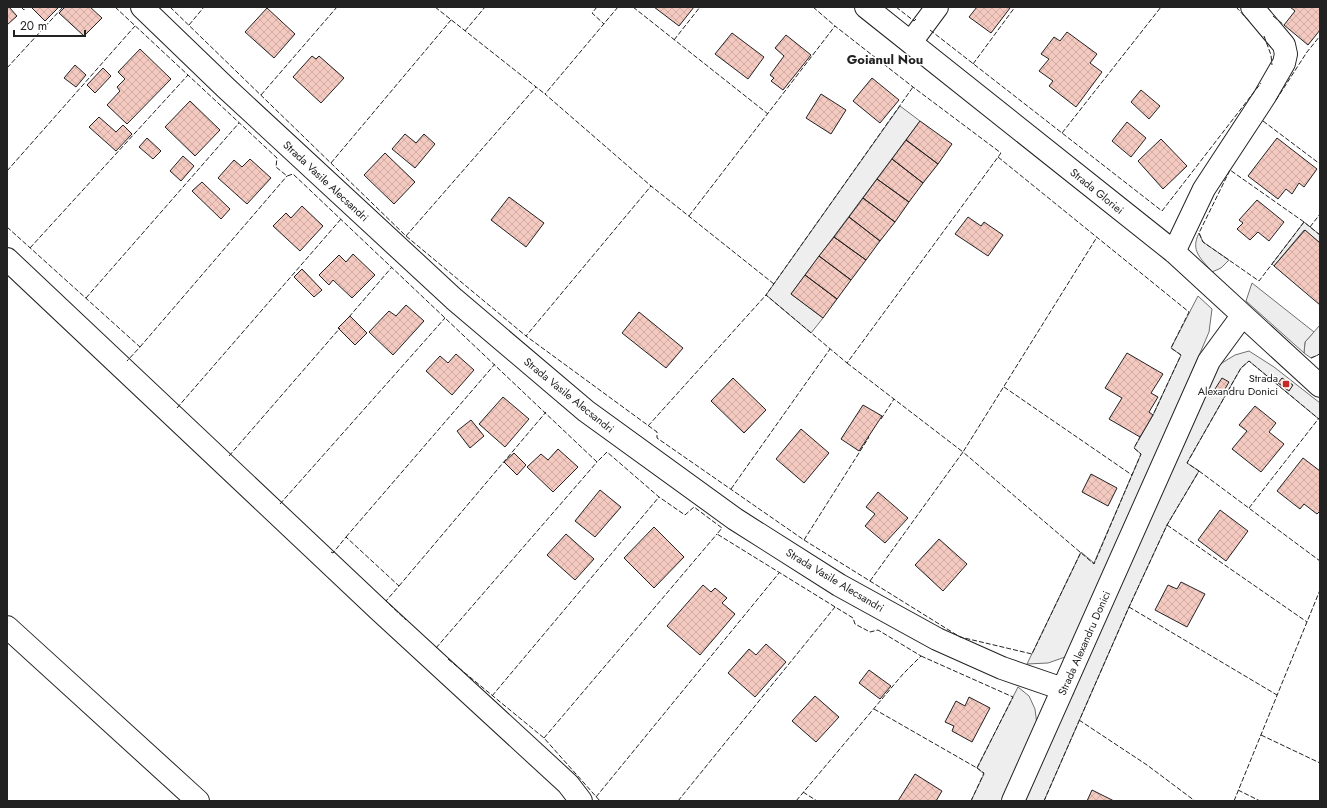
<svg xmlns="http://www.w3.org/2000/svg" width="1327" height="808" font-family="Jost,sans-serif">
<style>
.garden{fill:#eee;stroke:#6f6f6f}
.parking{fill:#ededed;stroke:#6f6f6f}
.building{fill:url(#building-cross-hatch);stroke:#222}
.lines{fill:none;stroke-linecap:round;stroke-linejoin:round}
.minor-casing{stroke:#222;stroke-width:24}
.minor{stroke:#fff;stroke-width:22}
.fence{stroke:#222;stroke-width:1;stroke-dasharray:5 2;stroke-linecap:butt}
.poi-dot{fill:#c62828;stroke:#fff;stroke-width:1.5}
.labels{text-anchor:middle;stroke-width:3;stroke-linejoin:round;paint-order:stroke}
.street-label{font-size:11px;fill:#222;stroke:#fff}
.poi-label{font-size:11px;fill:#222;stroke:#fff;text-anchor:end}
.quarter-label{font-size:13px;font-weight:bold;fill:#222;stroke:#fff}
</style>
<defs>
<pattern id="building-cross-hatch" width="8" height="8" patternUnits="userSpaceOnUse"><rect width="8" height="8" fill="#f3c9c0"/><path d="M0 0l8 8M0 8l8-8" fill="none" stroke="#d0aca5"/></pattern>
</defs>
<rect width="100%" height="100%" fill="#fff"/>
<!-- garden -->
<path class="garden" d="M 900,106 L 920,121 L 791,294 L 823,318 L 811,333 L 766,295 Z
M 1304,222 L 1320,235 L 1320,243 L 1304,230 L 1274,266 L 1272,264 Z
M 1199,233 L 1203,242 L 1229,260 L 1221,268 L 1212,272 C 1201,258 1190,251 1199,233 Z
M 1198,296 L 1212,309 L 1209,332 L 1075,647 L 1068,656 L 1048,663 L 1027,664 L 1081,552 L 1094,563 L 1141,454 L 1134,448 L 1153,415 L 1181,355 L 1171,348 Z
M 1320,325 L 1320,353 L 1318,355 L 1311,358 L 1304,353 L 1305,342 Z
M 1249,351 L 1274,367 L 1320,403 L 1320,420 L 1249,361 L 1241,368 L 1187,463 L 1199,471 L 1167,525 L 1129,607 L 1044,801 L 1025,801 L 1217,366 L 1235,355 Z
M 1018,687 L 1029,696 L 1035,709 L 1037,725 L 1003,801 L 971,801 L 984,774 L 977,768 Z"/>
<!-- parking -->
<path class="parking" d="M 1252,283 L 1314,332 L 1305,342 L 1304,353 L 1246,301 Z"/>
<!-- building -->
<path class="building" d="M 7,7 L 9,7 L 17,16 L 7,25 Z
M 31,7 L 59,7 L 45,21 Z
M 65,7 L 90,7 L 102,18 L 84,36 L 59,13 Z
M 654,7 L 694,7 L 679,26 Z
M 977,7 L 1009,7 L 1010,8 L 991,33 L 969,17 Z
M 1290,7 L 1320,7 L 1320,30 L 1308,45 L 1284,25 L 1295,11 Z
M 267,8 L 295,34 L 274,58 L 245,32 Z
M 1067,32 L 1097,54 L 1090,63 L 1102,72 L 1076,107 L 1049,86 L 1053,81 L 1039,71 L 1049,59 L 1041,54 L 1054,37 L 1060,41 Z
M 732,33 L 764,57 L 748,79 L 715,54 Z
M 786,35 L 811,55 L 783,90 L 771,81 L 774,78 L 770,75 L 784,56 L 775,48 Z
M 140,49 L 171,79 L 127,124 L 107,105 L 120,91 L 117,87 L 125,79 L 118,72 Z
M 312,56 L 316,59 L 319,56 L 344,78 L 321,103 L 293,77 Z
M 75,65 L 86,75 L 76,87 L 64,78 Z
M 103,68 L 111,76 L 95,93 L 87,85 Z
M 872,78 L 899,100 L 880,123 L 853,101 Z
M 1141,90 L 1160,106 L 1149,119 L 1131,102 Z
M 821,94 L 846,110 L 831,134 L 806,118 Z
M 190,101 L 220,130 L 195,156 L 165,127 Z
M 99,117 L 116,132 L 123,125 L 132,134 L 116,151 L 89,127 Z
M 920,121 L 952,144 L 938,164 L 906,140 Z
M 1127,122 L 1146,138 L 1131,157 L 1112,141 Z
M 405,134 L 416,143 L 424,134 L 435,144 L 415,168 L 392,149 Z
M 147,138 L 161,151 L 153,159 L 139,147 Z
M 1277,138 L 1317,169 L 1304,187 L 1299,183 L 1292,194 L 1286,189 L 1278,199 L 1248,176 Z
M 1161,139 L 1187,166 L 1163,189 L 1138,161 Z
M 906,140 L 938,164 L 923,183 L 892,159 Z
M 385,153 L 415,182 L 394,204 L 364,175 Z
M 183,156 L 194,166 L 181,181 L 170,171 Z
M 250,159 L 271,178 L 247,204 L 218,178 L 234,160 L 242,167 Z
M 892,159 L 923,183 L 909,202 L 877,179 Z
M 877,179 L 909,202 L 895,222 L 863,198 Z
M 202,182 L 230,209 L 221,219 L 192,191 Z
M 509,197 L 544,223 L 526,247 L 491,220 Z
M 863,198 L 895,222 L 880,241 L 849,217 Z
M 1257,200 L 1284,222 L 1269,241 L 1258,232 L 1250,240 L 1237,229 L 1243,223 L 1239,220 Z
M 302,206 L 323,226 L 300,251 L 273,226 L 286,213 L 291,218 Z
M 849,217 L 880,241 L 866,260 L 834,237 Z
M 968,217 L 981,226 L 984,222 L 1003,235 L 988,256 L 955,234 Z
M 1305,230 L 1320,243 L 1320,305 L 1274,266 Z
M 834,237 L 866,260 L 851,280 L 819,256 Z
M 353,254 L 375,275 L 352,298 L 333,280 L 329,285 L 319,275 L 339,255 L 346,262 Z
M 819,256 L 851,280 L 837,299 L 805,275 Z
M 302,269 L 322,290 L 314,297 L 294,277 Z
M 805,275 L 837,299 L 823,318 L 791,294 Z
M 406,305 L 424,321 L 393,355 L 369,332 L 389,311 L 396,316 Z
M 639,312 L 683,348 L 666,368 L 622,333 Z
M 350,316 L 367,333 L 355,345 L 338,328 Z
M 1127,353 L 1163,374 L 1151,393 L 1158,397 L 1149,412 L 1153,415 L 1140,437 L 1109,419 L 1122,398 L 1105,388 Z
M 456,354 L 474,370 L 452,395 L 426,371 L 440,356 L 448,363 Z
M 733,378 L 766,410 L 744,433 L 711,401 Z
M 1222,378 L 1229,382 L 1222,394 L 1215,389 Z
M 1282,378 L 1293,385 L 1289,391 L 1278,383 Z
M 503,397 L 529,419 L 505,447 L 479,424 Z
M 863,405 L 882,416 L 859,451 L 841,439 Z
M 1255,406 L 1276,423 L 1269,432 L 1284,444 L 1261,472 L 1232,449 L 1247,431 L 1239,425 Z
M 471,420 L 484,436 L 470,448 L 457,431 Z
M 801,429 L 829,453 L 804,483 L 776,459 Z
M 558,449 L 578,467 L 553,492 L 527,467 L 541,454 L 548,460 Z
M 514,453 L 526,465 L 517,475 L 504,462 Z
M 1303,458 L 1320,471 L 1320,511 L 1317,514 L 1304,504 L 1300,509 L 1277,491 Z
M 1091,474 L 1117,488 L 1108,506 L 1082,492 Z
M 600,490 L 621,507 L 595,537 L 575,521 Z
M 878,492 L 908,518 L 885,543 L 865,526 L 875,514 L 866,507 Z
M 1220,510 L 1248,531 L 1226,561 L 1198,540 Z
M 654,527 L 684,557 L 654,588 L 624,558 Z
M 566,534 L 594,559 L 575,580 L 547,555 Z
M 939,539 L 967,564 L 943,591 L 915,565 Z
M 1181,582 L 1205,594 L 1187,627 L 1155,610 L 1168,585 L 1177,589 Z
M 703,585 L 711,592 L 715,588 L 727,598 L 722,603 L 735,614 L 700,655 L 667,626 Z
M 766,644 L 786,662 L 755,697 L 728,673 L 749,649 L 756,655 Z
M 869,670 L 891,686 L 880,699 L 859,683 Z
M 815,696 L 839,717 L 816,742 L 792,721 Z
M 969,697 L 990,708 L 972,742 L 952,731 L 954,726 L 945,722 L 956,701 L 965,706 Z
M 915,774 L 942,791 L 936,801 L 898,801 Z
M 1092,790 L 1114,801 L 1087,801 Z"/>
<g class="lines">
<!-- minor casing -->
<g class="minor-casing">
<path id="minor" d="M 142,7 L 226,88 L 454,299 L 586,411 L 735,519 L 839,585 L 937,639 L 1002,668 L 1063,689
M 866,7 L 1174,252 L 1320,386
M 911,42 L 937,7
M 1174,252 L 1204,189 L 1265,96 L 1284,63 L 1286,54 L 1284,45 L 1252,7
M 7,259 L 379,610 L 568,784 L 581,801
M 7,627 L 198,801
M 1013,801 L 1209,361 L 1242,316"/>
</g>
<!-- minor -->
<use href="#minor" class="minor"/>
<!-- fence -->
<path class="fence" d="M 21,7 L 24,10 L 27,7
M 115,7 L 277,158 L 276,167 L 287,176 L 293,174 L 597,462 L 607,452 L 659,497 L 685,515 L 694,507 L 722,528 L 717,534 L 853,618 L 855,624 L 870,632 L 878,630 L 921,656 L 903,674 L 796,801
M 170,7 L 406,236 L 526,336
M 435,7 L 545,94
M 597,7 L 592,13 L 604,24
M 618,7 L 545,94 L 651,186
M 633,7 L 768,114
M 813,7 L 835,26
M 896,7 L 914,21 L 916,19
M 1236,7 L 1250,22
M 1273,16 L 1284,25
M 189,25 L 204,7
M 930,30 L 1162,211 L 1261,83
M 465,31 L 485,7
M 1264,36 L 1271,55 L 1272,65
M 674,40 L 700,7
M 973,64 L 1015,7
M 7,68 L 63,7
M 261,95 L 337,7
M 1276,100 L 1307,52 L 1320,36
M 1263,121 L 1320,164
M 1062,133 L 1161,7
M 998,157 L 1189,312 L 1171,348 L 1181,355 L 1153,415
M 331,163 L 451,20
M 7,171 L 135,26
M 689,216 L 835,26 L 913,87 L 1001,153 L 847,363 L 766,295 L 913,87
M 1304,222 L 1230,170 L 1199,233 L 1203,242 L 1259,281 L 1304,222 L 1320,235
M 7,227 L 140,347 L 127,361
M 1310,227 L 1320,214
M 406,236 L 536,87
M 30,248 L 188,75
M 774,284 L 651,186 L 526,336 L 657,432 L 657,438 L 804,540 L 960,637 L 1032,654 L 1081,552
M 86,298 L 239,123
M 349,317 L 392,267
M 140,347 L 287,176
M 1311,358 L 1318,355 L 1320,353
M 847,363 L 963,452 L 1097,237
M 1004,387 L 1132,475
M 177,408 L 341,219
M 881,419 L 894,399
M 648,426 L 766,295
M 229,456 L 340,328
M 1199,471 L 1320,561
M 731,489 L 830,349
M 280,504 L 445,318
M 1249,508 L 1319,418
M 1167,525 L 1307,622
M 346,537 L 495,364
M 804,540 L 869,437
M 331,552 L 333,553 L 346,537 L 399,586 L 386,601 L 406,620
M 870,581 L 963,452 L 1094,564 L 1141,454 L 1134,448 L 1140,437
M 399,586 L 546,412
M 1129,607 L 1277,695
M 436,648 L 597,462
M 448,659 L 544,738 L 600,801
M 492,696 L 659,497
M 874,709 L 977,768 L 1013,697 L 921,656
M 1079,720 L 1147,765 L 1195,801
M 1261,735 L 1320,763
M 544,738 L 717,534
M 1238,790 L 1260,801
M 803,792 L 817,801
M 596,797 L 779,573
M 678,801 L 835,607
M 971,801 L 984,773 L 977,768
M 1044,801 L 1129,607 L 1167,525 L 1199,471 L 1187,463 L 1241,368 L 1249,361 L 1320,420
M 1234,801 L 1320,590"/>
</g>
<!-- markers -->
<rect class="poi-dot" x="1282" y="380" width="8" height="8" rx="2"/>
<g class="labels">
<!-- street labels -->
<g class="street-label">
<text transform="translate(326 181) rotate(43)" y="4">Strada Vasile Alecsandri</text>
<text transform="translate(1097 191) rotate(39)" y="4">Strada Gloriei</text>
<text transform="translate(569 395) rotate(39)" y="4">Strada Vasile Alecsandri</text>
<text transform="translate(835 580) rotate(31)" y="4">Strada Vasile Alecsandri</text>
<text transform="translate(1084 643) rotate(-66)" y="4">Strada Alexandru Donici</text>
</g>
<!-- poi labels -->
<g class="poi-label">
<text x="1278" y="382">Strada<tspan x="1278" dy="13">Alexandru Donici</tspan></text>
</g>
<!-- quarter labels -->
<g class="quarter-label">
<text x="885" y="64">Goianul Nou</text>
</g>
</g>
<!-- border -->
<rect width="1327" height="808" fill="none" stroke="#222222" stroke-width="16"/>
<!-- scale -->
<path d="M14 30v6h71v-6" fill="none" stroke="#222222" stroke-width="2"/>
<text x="20" y="30" font-size="12" fill="#222222" stroke="#ffffff" stroke-width="3" paint-order="stroke">20 m</text>
</svg>
